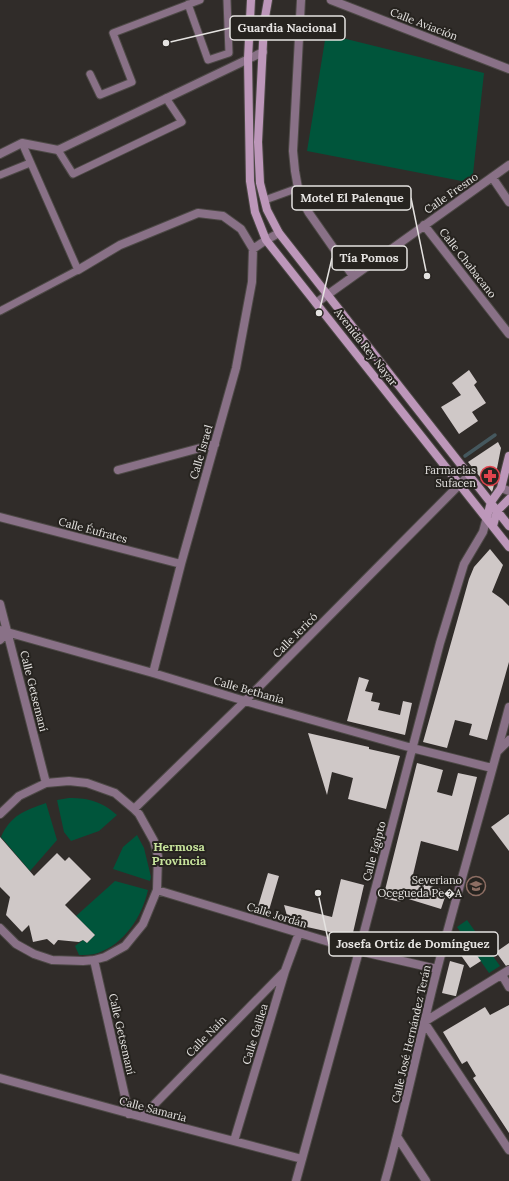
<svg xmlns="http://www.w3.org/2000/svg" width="509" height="1181" font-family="Lora,serif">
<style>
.green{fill:#00553b}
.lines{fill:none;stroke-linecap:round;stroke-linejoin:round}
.stream{stroke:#45585e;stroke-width:3.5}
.building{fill:#cfc8c7}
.lane-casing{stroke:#4d4946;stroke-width:9}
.street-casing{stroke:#4d4946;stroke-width:10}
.secondary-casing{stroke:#4d4946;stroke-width:10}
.lane{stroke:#897187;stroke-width:7}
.street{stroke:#897187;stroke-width:8}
.secondary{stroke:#bd97ba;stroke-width:8}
.labels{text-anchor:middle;stroke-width:4;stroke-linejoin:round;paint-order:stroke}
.street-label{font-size:11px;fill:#e5e3e1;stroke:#26231f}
.poi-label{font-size:11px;fill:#e5e3e1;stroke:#26231f;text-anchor:end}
.neighbourhood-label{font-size:12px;font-weight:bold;fill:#c7e49c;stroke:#26231f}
.leader{fill:none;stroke:#e5e3e1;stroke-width:1.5}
.callout-dot{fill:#e5e3e1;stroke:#26231f;stroke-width:1.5}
.callout{fill:#26231f;stroke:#e5e3e1;stroke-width:1.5}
.callout-label{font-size:12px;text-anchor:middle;font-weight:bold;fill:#e5e3e1}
</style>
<rect width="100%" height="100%" fill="#302c29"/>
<!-- green -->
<path class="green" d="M 326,34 L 484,73 L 472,183 L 307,151 Z
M 69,798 C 90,798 102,802 117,815 L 99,831 L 71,841 L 64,832 L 57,800 Z
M 46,803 L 57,840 L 30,871 L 1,837 C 11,815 24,811 46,803 Z
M 137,835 L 144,848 L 151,877 L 150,881 L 113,869 L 123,847 Z
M 115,881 L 148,890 C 142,917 124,944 98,953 C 92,955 85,955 79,955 L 75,946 L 83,940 L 87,943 L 95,935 L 76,916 Z
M 467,920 L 500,966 L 489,973 L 457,927 Z"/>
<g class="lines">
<!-- stream -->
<path class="stream" d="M 465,456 L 495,435"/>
</g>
<!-- building -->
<path class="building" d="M 469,370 L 477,382 L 474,385 L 486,403 L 472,412 L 478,421 L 459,434 L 441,407 L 461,395 L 452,383 Z
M 498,442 L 501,448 L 493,489 L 492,492 L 468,462 Z
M 490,549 L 503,565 L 492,592 L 502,599 L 509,606 L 509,662 L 487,740 L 469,735 L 472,724 L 455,720 L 447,748 L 423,742 L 469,579 L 474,567 Z
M 359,677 L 369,680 L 365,691 L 373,693 L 371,701 L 380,703 L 378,710 L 400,715 L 403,701 L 412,703 L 405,735 L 347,721 Z
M 308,733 L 369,747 L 369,749 L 400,756 L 386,809 L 348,799 L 353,778 L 332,772 L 327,795 Z
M 417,763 L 443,770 L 437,792 L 452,796 L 458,773 L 477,777 L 458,851 L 421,841 L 412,879 L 420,883 L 447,891 L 441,909 L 402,897 L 401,902 L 383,898 Z
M 509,814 L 509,851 L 491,827 Z
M 0,837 L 34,876 L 57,853 L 65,861 L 69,857 L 91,879 L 65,905 L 95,935 L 87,943 L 83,940 L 79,942 L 58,940 L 54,945 L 47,939 L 33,942 L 29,925 L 22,932 L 6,915 L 10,897 L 0,887 Z
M 268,873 L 279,876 L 267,917 L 256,913 Z
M 341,879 L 364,885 L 352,937 L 289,923 L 284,905 L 332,917 Z
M 465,939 L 481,961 L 470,968 L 455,947 Z
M 509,943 L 509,965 L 506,966 L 496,952 Z
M 450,961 L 464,965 L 456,996 L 455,996 L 442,993 Z
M 509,1005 L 509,1133 L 473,1078 L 476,1076 L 467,1061 L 462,1064 L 443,1032 L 485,1007 L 490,1015 Z"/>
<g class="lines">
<!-- lane casing -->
<g class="lane-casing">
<path id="lane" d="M 188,4 L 208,60 L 229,53 L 227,0
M 90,74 L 100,95 L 132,82 L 113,33 L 200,0
M 58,150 L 73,174 L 182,122 L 166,98
M 0,175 L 30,163
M 265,200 L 298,188
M 0,311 L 78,270 L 22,143"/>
</g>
<!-- street casing -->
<g class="street-casing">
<path id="street" d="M 301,0 L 293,151 L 295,171 L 298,188 L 302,200 L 309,213 L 353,276
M 331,0 L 509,69
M 0,154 L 22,143 L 58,150 L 263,52
M 492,177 L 509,202
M 424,225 L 509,334
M 78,270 L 120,245 L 198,213 L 223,216 L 241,229 L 253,249
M 316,303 L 509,165
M 118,470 L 215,444
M 501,488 L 509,491
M 0,517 L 181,564
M 0,604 L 46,783
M 0,630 L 153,673 L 245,701 L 412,748 L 492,768
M 0,640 L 8,632
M 153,673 L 181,564 L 236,368 L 252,282 L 253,249 L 266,240 L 279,233
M 498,751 L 509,740
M 134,809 L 245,701 L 469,475
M 0,814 L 19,796 L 46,783 L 69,781 L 87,783 L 115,793 L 134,809 L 139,814 L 154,841 L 158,856 L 157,890 L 143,924 L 125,946 L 105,957 L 94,960 L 83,961 L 52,960 L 34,954 L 16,944 L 0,928
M 157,890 L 359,951 L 437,969
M 94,960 L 129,1114
M 509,970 L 424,1022 L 509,1150
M 502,975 L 509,987
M 0,1078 L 142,1117 L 302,1159
M 142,1117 L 283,973
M 398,1138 L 426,1181
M 234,1141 L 285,971 L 299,933
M 296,1181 L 359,951 L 440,643 L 464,564 L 483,532 L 487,517
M 385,1181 C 405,1111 419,1040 437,970 C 460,882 486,795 509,707"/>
</g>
<!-- secondary casing -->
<g class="secondary-casing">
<path id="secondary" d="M 251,0 L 248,59 L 250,181 L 255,212 L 266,240 L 509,547
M 268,0 L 264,23 L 258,142 L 260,183 L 267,210 L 279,233 L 509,526
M 487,517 L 491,502 L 501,488 L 509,456
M 493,526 L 497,511 L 509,499"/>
</g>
<!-- lane -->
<use href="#lane" class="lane"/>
<!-- street -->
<use href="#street" class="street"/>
<!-- secondary -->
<use href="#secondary" class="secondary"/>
</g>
<!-- icons -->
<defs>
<g id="pharmacy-ring" transform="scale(1)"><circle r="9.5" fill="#26231f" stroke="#e0444e" stroke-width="1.5"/><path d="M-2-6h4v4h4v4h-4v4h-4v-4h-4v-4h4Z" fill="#e0444e"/></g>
<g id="school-ring" transform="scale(1)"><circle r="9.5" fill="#26231f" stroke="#8d6e63" stroke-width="1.5"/><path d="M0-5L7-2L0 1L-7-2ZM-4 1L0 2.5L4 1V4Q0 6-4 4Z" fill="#8d6e63"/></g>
</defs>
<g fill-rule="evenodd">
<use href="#pharmacy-ring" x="490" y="476"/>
<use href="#school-ring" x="476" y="886"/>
</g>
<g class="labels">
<!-- street labels -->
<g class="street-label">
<text transform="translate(424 24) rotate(21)" y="4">Calle Aviación</text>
<text transform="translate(451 193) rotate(-35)" y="4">Calle Fresno</text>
<text transform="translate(468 263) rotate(52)" y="4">Calle Chabacano</text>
<text transform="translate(366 347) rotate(52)" y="4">Avenida Rey Nayar</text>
<text transform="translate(201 452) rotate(-74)" y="4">Calle Israel</text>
<text transform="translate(93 530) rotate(15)" y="4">Calle Éufrates</text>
<text transform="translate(295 635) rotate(-45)" y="4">Calle Jericó</text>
<text transform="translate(249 690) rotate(16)" y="4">Calle Bethania</text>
<text transform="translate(34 691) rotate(76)" y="4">Calle Getsemaní</text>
<text transform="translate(374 851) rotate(-75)" y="4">Calle Egipto</text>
<text transform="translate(277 915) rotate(17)" y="4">Calle Jordán</text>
<text transform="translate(122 1034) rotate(77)" y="4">Calle Getsemaní</text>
<text transform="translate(255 1034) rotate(-73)" y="4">Calle Galilea</text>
<text transform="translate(411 1034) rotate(-77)" y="4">Calle José Hernández Terán</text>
<text transform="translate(206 1036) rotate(-46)" y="4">Calle Naín</text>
<text transform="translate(153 1109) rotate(15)" y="4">Calle Samaria</text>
</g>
<!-- poi labels -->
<g class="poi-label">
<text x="476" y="474">Farmacias<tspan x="476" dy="13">Sufacen</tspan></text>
<text x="462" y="884">Severiano<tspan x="462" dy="13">Ocegueda Pe�A</tspan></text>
</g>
<!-- neighbourhood labels -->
<g class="neighbourhood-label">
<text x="179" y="851">Hermosa<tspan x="179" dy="14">Provincia</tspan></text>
</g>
</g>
<!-- callouts -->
<path class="leader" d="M166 43L230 28M427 276L411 198M319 313L332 258M318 893L329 944"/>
<g class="callout-dot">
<circle cx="166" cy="43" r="4"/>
<circle cx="427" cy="276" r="4"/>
<circle cx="319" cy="313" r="4"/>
<circle cx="318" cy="893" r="4"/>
</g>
<g class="callout">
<rect x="230" y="16" width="115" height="24" rx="4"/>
<rect x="292" y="186" width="119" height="24" rx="4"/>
<rect x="332" y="246" width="75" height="24" rx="4"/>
<rect x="329" y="932" width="169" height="24" rx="4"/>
</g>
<g class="callout-label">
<text x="287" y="32">Guardia Nacional</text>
<text x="352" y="202">Motel El Palenque</text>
<text x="369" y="262">Tía Pomos</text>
<text x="413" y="948">Josefa Ortiz de Domínguez</text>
</g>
</svg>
